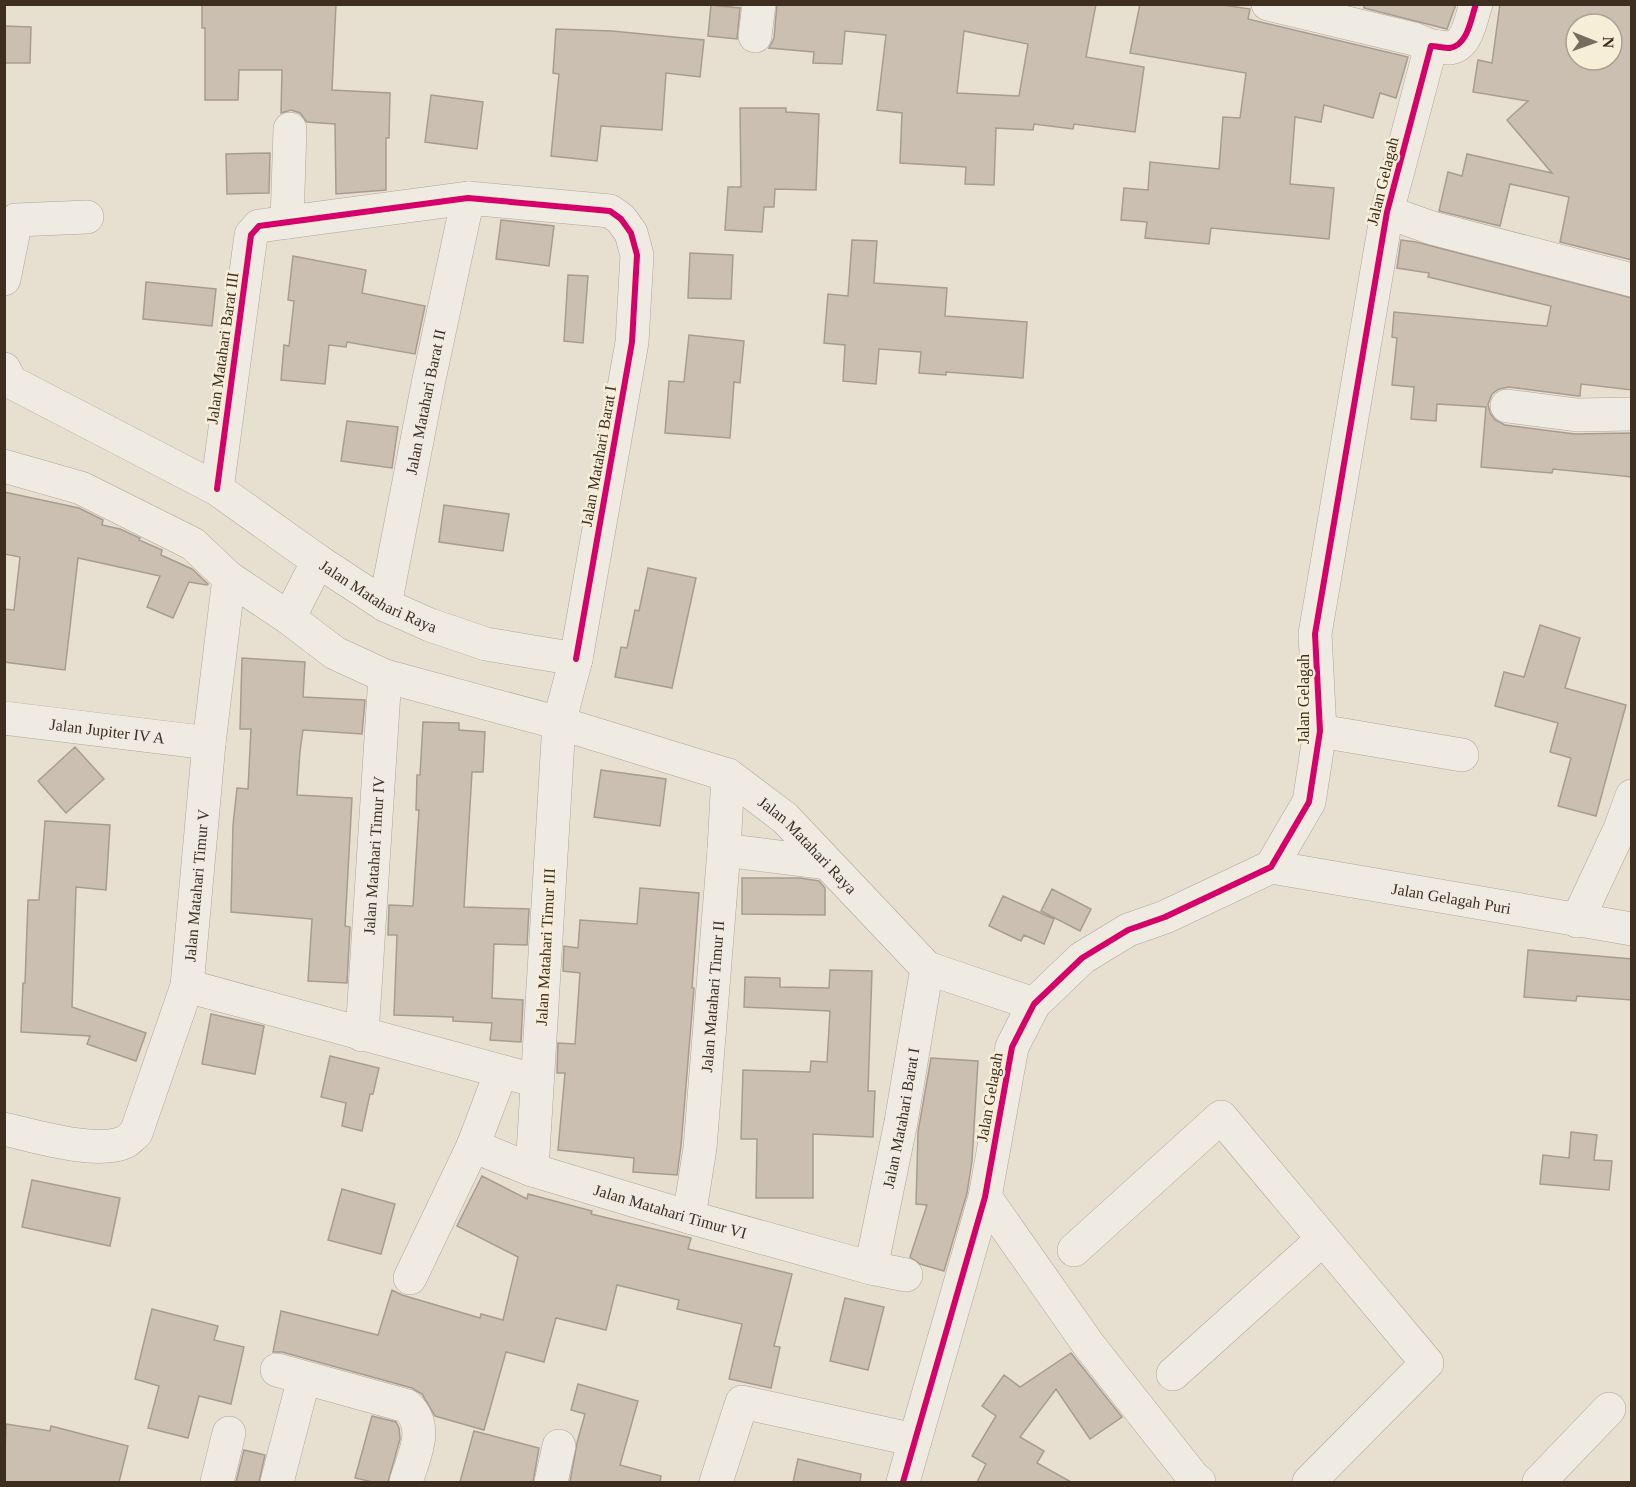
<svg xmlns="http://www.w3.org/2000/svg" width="1636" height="1487" font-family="'Times New Roman',serif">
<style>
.building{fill:#cbbfb2;stroke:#a89c90;stroke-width:1.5;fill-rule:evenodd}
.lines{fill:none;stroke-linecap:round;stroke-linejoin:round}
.minor-casing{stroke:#ada599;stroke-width:34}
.minor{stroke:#efebe3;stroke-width:33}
.cycleway-casing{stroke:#f7eed8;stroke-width:10}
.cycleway{stroke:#d6006c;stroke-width:6}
.labels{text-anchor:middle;stroke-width:5;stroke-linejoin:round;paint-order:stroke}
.street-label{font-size:16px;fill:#3d2e20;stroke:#f7eed8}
</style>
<rect width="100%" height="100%" fill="#e7e0d1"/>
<!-- building -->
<path class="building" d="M 202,4 L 336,4 L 332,90 L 390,93 L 389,138 L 386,138 L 386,190 L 336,194 L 335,124 L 307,122 L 300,113 L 291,110 L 281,113 L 282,70 L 239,70 L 238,100 L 205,100 L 205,28 L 202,28 Z
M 777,4 L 1096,4 L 1086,57 L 1144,67 L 1135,132 L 1074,124 L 1073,129 L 1034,124 L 1033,130 L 996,128 L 994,185 L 965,184 L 966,167 L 900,163 L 902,113 L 877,110 L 886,35 L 845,31 L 842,64 L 813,63 L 814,52 L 769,48 L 774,38 ZM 964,31 L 1028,44 L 1019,96 L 957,93 Z
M 1140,4 L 1217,4 L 1250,9 L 1248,19 L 1408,57 L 1396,98 L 1380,93 L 1373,118 L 1324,105 L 1321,122 L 1295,117 L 1290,184 L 1334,188 L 1329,239 L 1211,228 L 1209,244 L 1145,238 L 1147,222 L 1121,220 L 1124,188 L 1148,190 L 1150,162 L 1219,169 L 1223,117 L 1240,118 L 1246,73 L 1130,53 Z
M 1364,4 L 1456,4 L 1447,29 L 1364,8 Z
M 1500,4 L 1632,4 L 1632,260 L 1560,242 L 1569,197 L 1510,184 L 1500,226 L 1439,211 L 1448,172 L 1462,176 L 1467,154 L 1552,173 L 1507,120 L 1528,101 L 1473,92 L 1478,60 L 1492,63 ZM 1576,24 L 1612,24 L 1612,60 L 1576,60 Z
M 711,5 L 740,8 L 737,39 L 708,36 Z
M 4,26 L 31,27 L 30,63 L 4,63 Z
M 556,29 L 612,31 L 704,40 L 700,77 L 666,73 L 662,130 L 601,126 L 597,161 L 551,156 L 559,74 L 553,73 Z
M 431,95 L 483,102 L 477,149 L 425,142 Z
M 740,108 L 786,108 L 786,112 L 819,114 L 816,190 L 775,189 L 774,207 L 764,207 L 762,232 L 725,230 L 728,187 L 741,187 Z
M 270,153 L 269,193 L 227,194 L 226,154 Z
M 501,220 L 554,226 L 549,266 L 496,259 Z
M 852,240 L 877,241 L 874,283 L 947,288 L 945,316 L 1027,322 L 1023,378 L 946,372 L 946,375 L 919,373 L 921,352 L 879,349 L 876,384 L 843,381 L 845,345 L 824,343 L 828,294 L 848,296 Z
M 1401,240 L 1416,242 L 1632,298 L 1632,390 L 1581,384 L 1580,396 L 1578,396 L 1509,387 L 1499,389 L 1492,394 L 1488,404 L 1490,413 L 1495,420 L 1505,425 L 1575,434 L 1632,433 L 1632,477 L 1553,469 L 1552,473 L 1481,467 L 1486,407 L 1437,404 L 1436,421 L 1411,419 L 1414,387 L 1392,385 L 1397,338 L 1392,337 L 1394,312 L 1547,326 L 1551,306 L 1428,277 L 1429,273 L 1397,268 Z
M 690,253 L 733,255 L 731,299 L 688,298 Z
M 293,256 L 366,270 L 362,293 L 425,306 L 415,354 L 347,342 L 346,347 L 329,345 L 325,384 L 281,380 L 284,345 L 289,346 L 294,301 L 288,300 Z
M 568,275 L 588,276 L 583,343 L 564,341 Z
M 146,282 L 216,289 L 212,326 L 143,319 Z
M 689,335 L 744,341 L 740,383 L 734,382 L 730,438 L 665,433 L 669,381 L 684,382 Z
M 347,421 L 398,427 L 392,468 L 341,461 Z
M 4,492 L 79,508 L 103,520 L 102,525 L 120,529 L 140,538 L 139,540 L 162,550 L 161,555 L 192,569 L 208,584 L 207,585 L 189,582 L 173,618 L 147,607 L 160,576 L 78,558 L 65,670 L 4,662 L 4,609 L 14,610 L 20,557 L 4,554 Z
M 444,505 L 509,514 L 503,551 L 439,542 Z
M 648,568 L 696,578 L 672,688 L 615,677 L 621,647 L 627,648 L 635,610 L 639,611 Z
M 1540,625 L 1580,638 L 1565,688 L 1626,705 L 1596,816 L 1558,806 L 1571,758 L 1550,752 L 1558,723 L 1495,706 L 1504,672 L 1524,677 Z
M 242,658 L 305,662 L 303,697 L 365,700 L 362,734 L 303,730 L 300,751 L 297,795 L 352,798 L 345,926 L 350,927 L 347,983 L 308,981 L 312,919 L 231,912 L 233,825 L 237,788 L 248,789 L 251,729 L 240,729 Z
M 423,722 L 459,723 L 459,730 L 485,732 L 483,772 L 472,772 L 464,907 L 529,909 L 527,945 L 494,944 L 492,998 L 523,1000 L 521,1042 L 490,1040 L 492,1023 L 453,1021 L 453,1017 L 394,1015 L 397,935 L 388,935 L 389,905 L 413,906 L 419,810 L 416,810 L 417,775 L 420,775 Z
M 75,747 L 104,779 L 66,813 L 38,781 Z
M 601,770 L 666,779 L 660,826 L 594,817 Z
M 45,821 L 110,825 L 106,890 L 76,887 L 72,1007 L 146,1033 L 136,1061 L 87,1044 L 90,1036 L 21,1032 L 23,983 L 25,983 L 28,900 L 39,900 Z
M 742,878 L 800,878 L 819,881 L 825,888 L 825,915 L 742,914 Z
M 640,888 L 699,893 L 692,988 L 694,988 L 681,1146 L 677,1175 L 633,1172 L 634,1158 L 558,1150 L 565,1073 L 557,1073 L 558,1043 L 575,1044 L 580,973 L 563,971 L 564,946 L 578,948 L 580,920 L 637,924 Z
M 1052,889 L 1091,909 L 1080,931 L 1041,911 Z
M 1003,896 L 1054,919 L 1044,944 L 1024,935 L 1021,941 L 989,926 Z
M 1528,950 L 1632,959 L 1632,1000 L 1577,996 L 1576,1001 L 1524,997 Z
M 830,970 L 872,971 L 868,1091 L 875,1091 L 873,1137 L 813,1134 L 813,1198 L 756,1198 L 757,1139 L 741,1139 L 743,1070 L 810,1072 L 811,1061 L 827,1062 L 830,1011 L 744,1007 L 745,977 L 780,978 L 780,987 L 829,988 Z
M 211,1014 L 264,1026 L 255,1074 L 202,1064 Z
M 330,1056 L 379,1068 L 373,1094 L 370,1094 L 362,1131 L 342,1126 L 346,1103 L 321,1097 Z
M 931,1058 L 978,1061 L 972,1161 L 967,1193 L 944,1271 L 920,1264 L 910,1257 L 927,1205 L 916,1204 L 918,1132 Z
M 1571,1132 L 1597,1135 L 1594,1160 L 1612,1161 L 1609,1190 L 1540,1184 L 1543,1155 L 1569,1158 Z
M 482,1176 L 527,1199 L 528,1194 L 592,1211 L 591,1214 L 691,1238 L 688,1249 L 792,1274 L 774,1346 L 780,1347 L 771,1388 L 729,1379 L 742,1324 L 677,1309 L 679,1300 L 617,1285 L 606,1330 L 556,1318 L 544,1362 L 506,1352 L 484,1430 L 435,1416 L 422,1394 L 412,1388 L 282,1352 L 273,1352 L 281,1311 L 378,1335 L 392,1290 L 402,1295 L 480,1318 L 481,1314 L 503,1320 L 518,1257 L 457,1226 Z
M 32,1180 L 120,1198 L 110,1246 L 22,1227 Z
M 342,1189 L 395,1204 L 381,1254 L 328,1240 Z
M 845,1298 L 884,1307 L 868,1370 L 830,1361 Z
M 152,1309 L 218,1326 L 214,1340 L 244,1347 L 231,1404 L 199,1396 L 188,1438 L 148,1428 L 159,1386 L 135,1379 Z
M 1071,1353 L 1122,1417 L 1090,1439 L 1056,1389 L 1020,1437 L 1044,1451 L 1037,1463 L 1071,1482 L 977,1482 L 986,1464 L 972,1456 L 996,1416 L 982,1406 L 1004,1375 L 1020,1387 Z
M 578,1384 L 638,1401 L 620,1465 L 661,1476 L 660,1482 L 570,1482 L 577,1443 L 585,1414 L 571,1410 Z
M 372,1416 L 396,1422 L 399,1428 L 400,1439 L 388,1482 L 373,1482 L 355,1478 Z
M 6,1424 L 50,1431 L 51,1426 L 128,1446 L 119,1482 L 4,1482 Z
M 474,1431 L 539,1448 L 533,1482 L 460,1482 Z
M 244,1450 L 265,1455 L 259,1482 L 236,1482 Z
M 798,1459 L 861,1474 L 860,1482 L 793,1482 Z"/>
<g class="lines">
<!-- minor casing -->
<g class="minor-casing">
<g id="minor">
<path d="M 1268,4 L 1414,39 L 1431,46"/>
<path d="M 755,36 L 759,4"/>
<path d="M 1387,212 L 1432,228 L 1632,280"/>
<path d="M 287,222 L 290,129"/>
<path d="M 4,279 L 16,220 L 87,217"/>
<path d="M 4,369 L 11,382 L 217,489 L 318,561"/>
<path d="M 1507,406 L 1577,415 L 1632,414"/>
<path d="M 4,466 L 81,488 L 193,544 L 229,578 L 289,618 L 335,653 L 385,676 L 559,723 L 532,1170"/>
<path d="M 217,489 L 251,235 L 259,226 L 468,198 L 610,211 L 621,219 L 631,233 L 637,255 L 632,342 L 576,659"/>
<path id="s1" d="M 385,605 L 428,384 L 468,198"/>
<path id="s2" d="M 289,618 L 318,561 L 385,605 L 430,625 L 486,644 L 576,659 L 559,723 L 728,775 L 785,818 L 927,968 L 1034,1004"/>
<path id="s3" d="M 4,718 L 209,743"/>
<path d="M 1320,731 L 1462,755"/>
<path d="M 724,850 L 827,863"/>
<path id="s4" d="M 1271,867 L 1632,929"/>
<path d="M 1577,921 L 1620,829 L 1632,796"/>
<path d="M 187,986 L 537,1081"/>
<path id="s5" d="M 362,1035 L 385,676"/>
<path id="s6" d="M 4,1129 C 35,1136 97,1155 125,1142 C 129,1140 132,1136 136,1133 L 187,986 L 209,743 L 229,578"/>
<path id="s7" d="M 473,1146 L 532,1170 L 689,1217 L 871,1268 L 906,1275"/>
<path d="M 985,1197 L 1088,1344 L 1193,1477 L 1199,1482"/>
<path id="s8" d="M 689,1217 L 700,1148 L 724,850 L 728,775"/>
<path d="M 1074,1250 L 1221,1117 L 1427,1363 L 1309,1482"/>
<path id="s9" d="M 871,1268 L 901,1122 L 927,968"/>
<path d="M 410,1278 L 473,1146 L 501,1072"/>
<path d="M 277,1370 L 407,1406 C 430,1428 414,1455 406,1482"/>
<path d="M 1173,1374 L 1323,1239"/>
<path d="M 217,1482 L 229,1433"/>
<path d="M 277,1482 L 304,1378"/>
<path d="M 551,1482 L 559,1446"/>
<path d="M 716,1482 L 742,1402 L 915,1440"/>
<path d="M 903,1482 L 985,1197 L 1012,1047 L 1034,1004 L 1082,958 L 1128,930 L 1165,917 L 1271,867 L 1309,802 L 1320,731 L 1315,634 L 1387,212 L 1431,46 C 1436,46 1444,48 1450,48 C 1468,45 1471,18 1476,4"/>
<path d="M 1539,1482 L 1609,1409"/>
</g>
</g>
<!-- minor -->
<use href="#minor" class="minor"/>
<!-- cycleway casing -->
<g class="cycleway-casing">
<path id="cycleway" d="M 217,489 L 251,235 L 259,226 L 468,198 L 610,211 L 621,219 L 631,233 L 637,255 L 632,342 L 576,659
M 903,1482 L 985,1197 L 1012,1047 L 1034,1004 L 1082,958 L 1128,930 L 1165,917 L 1271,867 L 1309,802 L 1320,731 L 1315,634 L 1387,212 L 1431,46 C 1436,46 1444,48 1450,48 C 1468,45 1471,18 1476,4"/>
</g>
<!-- cycleway -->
<use href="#cycleway" class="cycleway"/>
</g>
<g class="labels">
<!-- street labels -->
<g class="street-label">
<text transform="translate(1382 181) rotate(-76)" y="6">Jalan Gelagah</text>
<text transform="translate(222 348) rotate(-82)" y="6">Jalan Matahari Barat III</text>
<text dy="6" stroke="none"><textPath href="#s1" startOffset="207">Jalan Matahari Barat II</textPath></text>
<text transform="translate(598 456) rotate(-80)" y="6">Jalan Matahari Barat I</text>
<text dy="6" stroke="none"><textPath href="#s2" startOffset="134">Jalan Matahari Raya</textPath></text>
<text transform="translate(1303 699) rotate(-90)" y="6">Jalan Gelagah</text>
<text dy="6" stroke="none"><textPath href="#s3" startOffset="104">Jalan Jupiter IV A</textPath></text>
<text dy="6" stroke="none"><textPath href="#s2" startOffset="693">Jalan Matahari Raya</textPath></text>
<text dy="6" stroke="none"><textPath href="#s5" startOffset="180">Jalan Matahari Timur IV</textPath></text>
<text dy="6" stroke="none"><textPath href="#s6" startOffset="394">Jalan Matahari Timur V</textPath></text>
<text dy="6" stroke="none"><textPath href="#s4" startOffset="183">Jalan Gelagah Puri</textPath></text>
<text transform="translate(545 947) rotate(-87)" y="6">Jalan Matahari Timur III</text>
<text dy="6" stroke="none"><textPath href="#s8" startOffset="222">Jalan Matahari Timur II</textPath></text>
<text transform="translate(989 1097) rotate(-80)" y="6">Jalan Gelagah</text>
<text dy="6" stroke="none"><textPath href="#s9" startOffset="153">Jalan Matahari Barat I</textPath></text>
<text dy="6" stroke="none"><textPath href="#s7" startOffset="208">Jalan Matahari Timur VI</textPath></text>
</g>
</g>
<!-- border -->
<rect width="1636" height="1487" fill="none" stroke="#3d2e20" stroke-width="12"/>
<!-- north arrow -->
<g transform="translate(1594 42) rotate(91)"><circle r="28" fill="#f7eed8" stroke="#ada18e" stroke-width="1.5"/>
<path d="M0-4.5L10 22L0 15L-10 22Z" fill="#786c5e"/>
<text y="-9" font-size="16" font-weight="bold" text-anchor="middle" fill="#3d2e20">N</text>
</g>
</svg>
